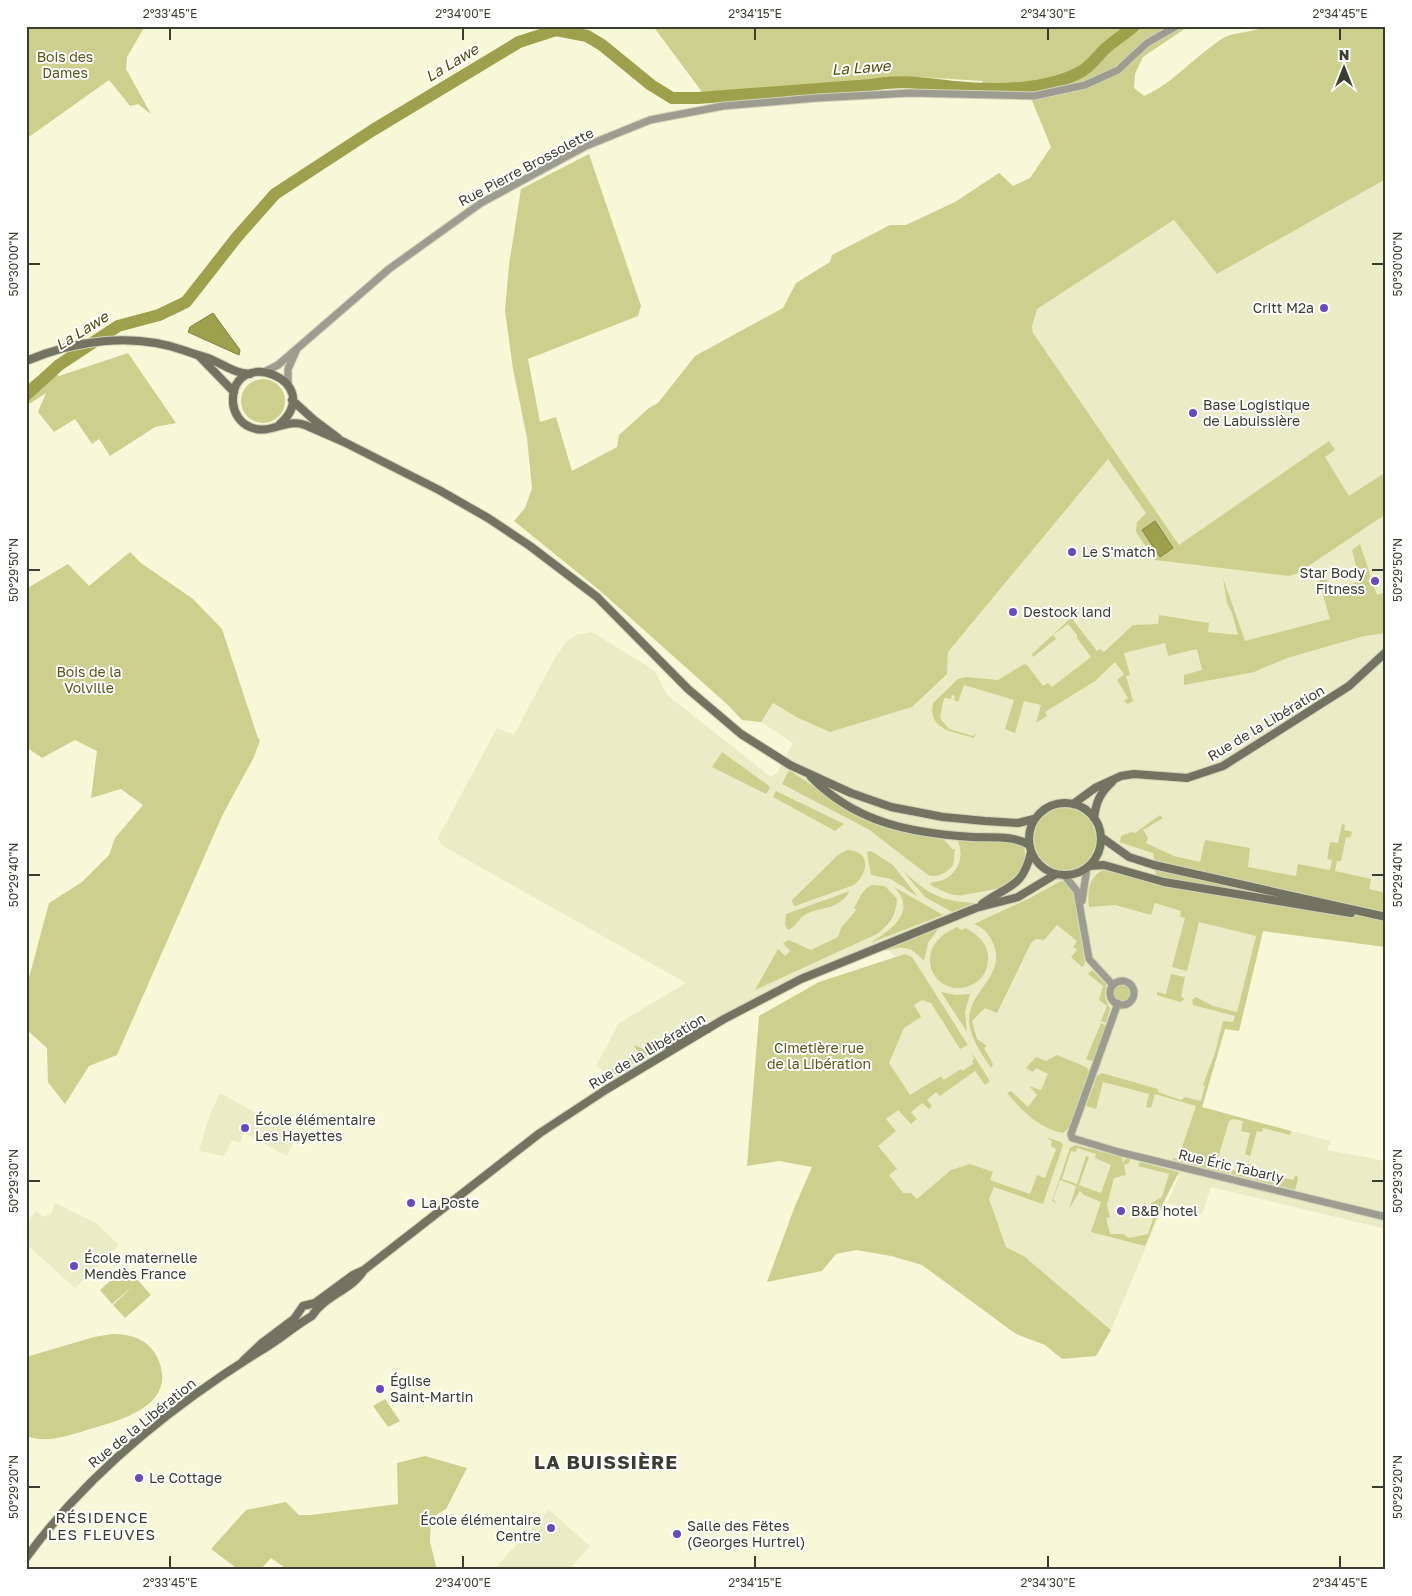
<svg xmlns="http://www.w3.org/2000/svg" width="1412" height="1596" font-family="'Golos Text',sans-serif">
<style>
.built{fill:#eaecc5}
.green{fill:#cdd08c;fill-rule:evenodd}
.water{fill:#9ea04b;stroke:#818243}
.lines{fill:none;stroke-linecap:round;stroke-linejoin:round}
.river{stroke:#9ea04b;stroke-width:12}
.tertiary-casing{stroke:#d1d3b7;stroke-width:9}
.secondary-casing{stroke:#d1d3b7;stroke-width:10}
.tertiary{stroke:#9c9d90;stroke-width:7}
.secondary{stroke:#727360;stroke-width:8}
.ticks{fill:none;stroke:#3c3d31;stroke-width:2}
.poi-dot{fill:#6849c2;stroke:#fff;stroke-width:2}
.labels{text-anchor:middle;stroke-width:4;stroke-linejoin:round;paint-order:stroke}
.park-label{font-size:14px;fill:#565719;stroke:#fff}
.street-label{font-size:14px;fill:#3c3d31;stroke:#fff}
.poi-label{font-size:14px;fill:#3c3d31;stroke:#fff;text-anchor:start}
.water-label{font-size:15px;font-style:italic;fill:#4e4f0e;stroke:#fff}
.neighbourhood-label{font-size:15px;letter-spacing:1px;fill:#3c3d31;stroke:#fff}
.district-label{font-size:19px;font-weight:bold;letter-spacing:1px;fill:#3c3d31;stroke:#fff}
.neatline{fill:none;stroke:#3c3d31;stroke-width:2}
.ticks-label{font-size:12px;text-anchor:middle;fill:#3c3d31}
</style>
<rect width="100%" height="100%" fill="#f6f8d8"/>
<!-- built -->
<path class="built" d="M 1386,179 L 1386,947 L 1263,931 L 1239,1031 L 1225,1029 L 1202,1108 L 1331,1141 L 1327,1150 L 1386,1161 L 1386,1229 L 1211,1187 L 1202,1215 L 1167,1203 L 1179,1176 L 1176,1175 L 1111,1330 L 1050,1278 L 913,1208 L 838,1174 L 895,956 L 882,945 L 801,979 L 620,1081 L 596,1066 L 619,1023 L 686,983 L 441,845 L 438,838 L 497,728 L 514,735 L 556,656 L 567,641 L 576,635 L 592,632 L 655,671 L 667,695 L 771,777 L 777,773 L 793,743 L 761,722 L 773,703 L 798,718 L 830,732 L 947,674 L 948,652 L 1108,459 L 1022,318 L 1175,220 L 1217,274 Z
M 220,1093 L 297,1135 L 287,1156 L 244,1133 L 240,1143 L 232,1140 L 224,1156 L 199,1151 L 209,1117 Z
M 55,1203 L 96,1223 L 119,1245 L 75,1288 L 26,1244 L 26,1221 L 37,1211 L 43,1217 L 51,1214 Z
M 549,1510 L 590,1546 L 569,1570 L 493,1570 Z"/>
<!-- green -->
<path class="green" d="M 26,26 L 145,26 L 127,57 L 126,69 L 151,114 L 138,104 L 130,106 L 109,80 L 26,139 Z
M 653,26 L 1189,26 L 1143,57 L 1135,74 L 1134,88 L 1144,96 C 1174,83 1197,54 1225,37 C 1234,32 1252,33 1266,26 L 1386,26 L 1386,179 L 1217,274 L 1174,220 L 1037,309 L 1032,326 L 1033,333 L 1179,545 L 1329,441 L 1335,450 L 1325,457 L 1349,496 L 1386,472 L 1386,514 L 1298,573 L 1289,576 L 1155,560 L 1136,532 L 1137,522 L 1146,513 L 1108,459 L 948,652 L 947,674 L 912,707 L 830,732 L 798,718 L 773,703 L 761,722 L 742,720 L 728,705 L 598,589 L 514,521 L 525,508 L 532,488 L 527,438 L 513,369 L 505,311 L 509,265 L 521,189 L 589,154 L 641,306 L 638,316 L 528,359 L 540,422 L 556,417 L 572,471 L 617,447 L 619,435 L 649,408 L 658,403 L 695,356 L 783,308 L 796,283 L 830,262 L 832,255 L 890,225 L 906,225 L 955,202 L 999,173 L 1013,186 L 1030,178 L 1051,147 L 1031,98 L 989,95 L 982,81 L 919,77 L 702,92 Z
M 128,353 L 176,423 L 155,427 L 110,456 L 99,439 L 92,444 L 75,419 L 54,432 L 38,412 L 46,393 L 26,406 L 26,385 L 50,368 L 59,376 Z
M241 401a22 22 0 1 1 44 0a22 22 0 1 1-44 0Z
M 1360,544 L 1377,595 L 1386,592 L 1386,633 L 1364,636 L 1287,658 L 1254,672 L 1184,685 L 1184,675 L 1202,670 L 1197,649 L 1168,656 L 1165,643 L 1124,653 L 1130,675 L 1126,676 L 1133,701 L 1128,704 L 1124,701 L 1128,698 L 1117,680 L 1124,674 L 1115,662 L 1095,681 L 1045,712 L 1047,716 L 1036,723 L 1041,705 L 1024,701 L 1015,733 L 1005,729 L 1014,700 L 964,685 L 958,702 L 954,700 L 955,696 L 952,695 L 951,699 L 944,698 L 940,718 L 949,729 L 973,736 L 976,733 L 974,738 C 955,732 927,730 933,703 L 958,679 L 966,677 L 998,680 L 1024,664 L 1027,665 L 1043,686 L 1048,683 L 1052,687 L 1091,657 L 1077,638 L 1077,635 L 1068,624 L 1053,635 L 1056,639 L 1033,657 L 1032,654 L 1075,614 L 1077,616 L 1073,620 L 1097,651 L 1100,649 L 1104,652 L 1133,625 L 1158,624 L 1159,615 L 1209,623 L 1208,632 L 1238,635 L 1232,613 L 1227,603 L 1223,578 L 1245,641 L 1330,619 L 1319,581 L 1325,575 L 1331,591 L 1360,581 L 1352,550 Z
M 130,552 L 141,563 L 193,599 L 222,629 L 258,738 L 260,740 L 254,757 L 223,814 L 117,1055 L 89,1066 L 65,1104 L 48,1082 L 47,1048 L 26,1029 L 26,989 L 49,903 L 82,882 L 109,855 L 115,838 L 143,805 L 121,789 L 91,798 L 97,751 L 75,740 L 42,758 L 26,747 L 26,589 L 68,564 L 89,586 Z
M 722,752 L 768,785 L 770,788 L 766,794 L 712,767 Z
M 789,770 L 855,814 L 895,829 L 941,836 L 952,849 L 955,849 L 953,865 C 947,873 938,878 928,875 L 868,829 L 782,784 Z
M 776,791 L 844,824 L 835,831 L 773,797 Z
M1034 839a31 31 0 1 1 62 0a31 31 0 1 1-62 0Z
M 1160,815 L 1163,818 L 1143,830 L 1148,838 L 1146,843 L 1174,856 L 1200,862 L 1205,840 L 1250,848 L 1248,867 L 1296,876 L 1298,864 L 1330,870 L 1332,860 L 1327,859 L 1330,842 L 1338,843 L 1342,824 L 1345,825 L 1344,830 L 1352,832 L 1350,838 L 1346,837 L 1341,861 L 1337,861 L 1335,871 L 1371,879 L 1369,889 L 1386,893 L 1386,947 L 1263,931 L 1239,1031 L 1225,1029 L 1202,1107 L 1291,1131 L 1290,1135 L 1263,1128 L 1262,1132 L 1257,1131 L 1248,1164 L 1253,1165 L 1252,1170 L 1293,1180 L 1295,1176 L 1297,1176 L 1298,1179 L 1295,1190 L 1231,1174 L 1232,1170 L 1245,1173 L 1250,1156 L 1245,1154 L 1250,1133 L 1241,1131 L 1243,1121 L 1233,1119 L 1229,1121 L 1216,1165 L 1230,1170 L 1229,1174 L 1173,1160 L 1173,1158 L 1178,1159 L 1196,1106 L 1155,1094 L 1151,1108 L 1146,1107 L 1149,1094 L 1103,1082 L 1096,1109 L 1086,1106 L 1097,1076 L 1102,1073 L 1158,1089 L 1158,1092 L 1181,1100 L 1185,1097 L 1201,1101 L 1205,1086 L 1203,1085 L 1215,1053 L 1223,1021 L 1233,1022 L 1235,1016 L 1193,1005 L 1192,1000 L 1196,997 L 1213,1006 L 1237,1012 L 1256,936 L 1199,922 L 1187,971 L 1172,967 L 1185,918 L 1180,917 L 1181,911 L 1155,903 L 1151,915 L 1115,905 L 1089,907 C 1087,891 1089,877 1103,870 L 1157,884 L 1153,853 L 1113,840 L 1120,842 L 1121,836 L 1131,832 L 1135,833 Z
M 956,838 L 1018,841 L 1024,846 C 1025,854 1026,865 1021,873 C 1009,891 980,891 964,895 C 954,898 939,889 930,885 L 932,882 C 955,882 968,857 956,838 Z
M 847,850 C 871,850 869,873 854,885 L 795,906 L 793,905 L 792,900 L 838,855 Z
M 871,851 L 893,865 L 918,897 L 891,879 L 871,875 L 867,852 Z
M 903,871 C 918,884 930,896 950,900 C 958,902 967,902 974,903 L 952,912 L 925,897 Z
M 1061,881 L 1066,883 L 1073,891 L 1085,964 L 1082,967 L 1071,957 L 1077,950 L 1073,947 L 1077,941 L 1057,925 L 1044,940 L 1036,939 L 1031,943 L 997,1013 L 985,1008 L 972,1021 L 977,1039 L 987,1046 L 984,1048 L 993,1064 L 991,1068 C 982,1054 969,1037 969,1019 C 970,990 1007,975 993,943 C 989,933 983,928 974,924 L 1030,898 Z
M 872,885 L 885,886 L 897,899 C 896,916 890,924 877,934 L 755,990 L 778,949 L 785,956 L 790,951 L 783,943 L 789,940 L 811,950 L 838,937 L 841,928 L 856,910 L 854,908 C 859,900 861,890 872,885 Z
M 894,887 L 943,915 L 870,943 C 891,930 918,912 894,887 Z
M 850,891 C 835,914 819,904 802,917 C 796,922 796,927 788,930 L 785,925 L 786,914 Z
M 957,927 L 961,930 L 966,928 C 979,936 990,945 988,961 C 987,971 983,978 975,983 C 939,1005 904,950 957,927 Z
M 938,929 L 928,943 L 924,961 C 908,943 901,947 879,952 Z
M 905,954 L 912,957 L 968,1045 L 960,1049 L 931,1003 L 922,1000 L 914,1005 L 921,1017 L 904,1028 L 889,1063 L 910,1095 L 941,1076 L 944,1080 L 961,1069 L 962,1071 L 973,1064 L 972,1061 L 974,1059 L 972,1053 L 990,1081 L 985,1085 L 975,1071 L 940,1096 L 936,1092 L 927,1100 L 932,1106 L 929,1109 L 922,1103 L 911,1112 L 917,1119 L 911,1124 L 898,1110 L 886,1119 L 896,1131 L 878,1146 L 897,1169 L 889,1175 L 903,1193 L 911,1193 L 917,1199 L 951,1170 L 970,1164 L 993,1172 L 990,1180 L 1030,1194 L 1037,1175 L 1045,1178 L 1056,1149 L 1051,1146 L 1052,1141 L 1046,1137 L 1061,1142 L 1063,1145 L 1043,1204 L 994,1187 L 989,1199 L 1006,1247 L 1025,1257 L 1111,1330 L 1096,1356 L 1062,1359 L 1045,1345 L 1016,1334 L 922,1265 L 891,1256 L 856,1250 L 836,1254 L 822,1271 L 767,1282 L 795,1206 L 812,1167 L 779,1161 L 747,1166 L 759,1016 L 819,982 Z
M 1092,970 L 1106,984 L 1105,997 L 1110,1009 L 1106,1023 L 1101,1021 L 1107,1006 L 1099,1000 L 1103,986 L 1088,974 Z
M 1171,974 L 1185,977 L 1181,997 L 1185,999 L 1180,1002 L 1157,995 L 1157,992 L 1166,994 Z
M1113 992a9 9 0 1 1 18 0a9 9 0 1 1-18 0Z
M 941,992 L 956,995 L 970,994 L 965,1012 L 967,1032 Z
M 1101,1023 L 1107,1026 L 1095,1059 L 1091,1061 L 1086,1059 Z
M 634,1045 L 648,1051 L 648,1055 L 606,1080 L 603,1075 L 638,1053 Z
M 1057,1055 L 1086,1067 L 1089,1071 L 1069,1128 L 1063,1133 C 1039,1128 1023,1112 1007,1093 L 1011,1091 L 1028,1107 L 1037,1095 L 1029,1086 L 1041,1090 L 1048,1074 L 1036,1068 L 1033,1072 L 1026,1068 L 1036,1057 L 1046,1061 Z
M 1075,1145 L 1122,1157 L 1123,1163 L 1126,1158 L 1130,1159 L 1129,1163 L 1124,1165 L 1126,1175 L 1114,1178 L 1107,1205 L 1110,1217 L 1106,1218 L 1110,1234 L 1123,1234 L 1129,1238 L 1148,1234 L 1153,1219 L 1150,1204 L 1162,1197 L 1169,1174 L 1138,1166 L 1140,1162 L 1179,1172 L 1162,1205 L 1145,1246 L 1091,1232 L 1101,1202 L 1084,1195 L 1080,1191 L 1069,1209 L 1076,1186 L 1060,1180 L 1053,1200 L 1057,1203 L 1052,1201 L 1070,1148 ZM 1077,1148 L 1096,1154 L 1095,1158 L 1111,1165 L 1101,1193 L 1079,1185 L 1089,1157 L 1086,1156 L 1077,1184 L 1062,1179 L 1071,1151 L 1076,1152 Z
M 126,1267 L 151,1295 L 125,1318 L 113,1305 L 133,1286 L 112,1304 L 100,1290 Z
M 112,1334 C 131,1334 148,1339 157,1357 C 180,1404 123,1420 90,1429 C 70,1435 47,1444 26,1436 L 26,1357 L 94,1337 Z
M 385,1399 L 400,1421 L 388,1427 L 373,1406 Z
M 425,1456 L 467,1468 L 446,1509 L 431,1518 L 430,1542 L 437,1570 L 288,1570 L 271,1558 L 260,1570 L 239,1570 L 211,1549 L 246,1510 L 286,1502 L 299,1515 L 311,1515 L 398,1504 L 397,1463 Z"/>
<!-- water -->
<path class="water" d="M 213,313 L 240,350 L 239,355 L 188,332 L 190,327 Z
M 1155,521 L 1173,548 L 1160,557 L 1142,530 Z"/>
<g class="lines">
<!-- river -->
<path class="river" d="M 26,395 L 59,365 L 118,326 L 159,315 L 186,302 L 237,237 L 275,194 L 373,130 L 519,42 L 556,30 L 587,36 L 602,45 L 651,85 L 672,98 L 698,98 L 871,85 C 900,79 925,84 954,87 C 992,91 1048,91 1082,71 C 1091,66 1098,55 1106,48 C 1115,40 1125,34 1134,26"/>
<!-- tertiary casing -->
<g class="tertiary-casing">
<path id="tertiary" d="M 266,371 L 278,365 L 389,269 L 481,203 L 586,146 L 650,120 L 723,106 L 817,98 L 910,93 L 1034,96 L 1085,85 L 1118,70 L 1147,43 L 1177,26
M 288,385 L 288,369 L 296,351
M 1064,875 L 1077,891 L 1089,959 L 1113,985
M 1082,901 L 1087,868
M1110 993a12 12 0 1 1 24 0a12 12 0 1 1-24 0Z
M 1118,1003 L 1071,1134 L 1072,1138 L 1119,1152 L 1386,1217"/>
</g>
<!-- secondary casing -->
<g class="secondary-casing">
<path id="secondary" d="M 199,356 L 234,392
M 26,361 C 76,340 134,332 186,351 C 193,354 201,356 208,358 C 223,364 233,373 250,374
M 292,400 L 314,420 L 338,438
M 279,425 C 329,381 230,343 233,403 C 234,413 240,423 250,427 C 269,436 285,418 305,425 L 344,442 L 439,490 L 488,518 L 530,546 L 597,597 L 688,689 L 741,734 L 790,765 L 851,793 L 891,807 L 943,817 L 985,821 L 1018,823 L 1034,819
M 811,777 C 856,823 911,833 972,837 C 990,838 1014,835 1029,845
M1029 839a36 36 0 1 1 72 0a36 36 0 1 1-72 0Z
M 1073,804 L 1095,788 L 1121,776 L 1134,774 L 1187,778 L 1223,766 L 1349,686 L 1386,652
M 1094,818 C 1096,802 1100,793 1112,782
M 1101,837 L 1129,857 L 1154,865 L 1386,917
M 1089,866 L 1104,865 L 1164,882 L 1351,913
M 982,904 C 1008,885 1023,888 1031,852
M 649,1047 C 674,1049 684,1027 708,1029
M 243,1361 L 262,1343 L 294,1319 L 303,1306 L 315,1303 L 353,1275 L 364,1270 L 540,1133 L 607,1089 L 724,1019 L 801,979 L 976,908 L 1018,897 L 1056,874
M 26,1558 C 89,1471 174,1404 265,1348 C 282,1338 296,1325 312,1316 C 324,1296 352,1290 364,1270"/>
</g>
<!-- tertiary -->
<use href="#tertiary" class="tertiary"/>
<!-- secondary -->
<use href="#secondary" class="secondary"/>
</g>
<!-- ticks -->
<path class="ticks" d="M 170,28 L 170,40M 463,28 L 463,40M 755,28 L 755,40M 1048,28 L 1048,40M 1340,28 L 1340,40M 28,264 L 40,264M 1372,264 L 1384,264M 28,570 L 40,570M 1372,570 L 1384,570M 28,875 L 40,875M 1372,875 L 1384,875M 28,1181 L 40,1181M 1372,1181 L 1384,1181M 28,1487 L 40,1487M 1372,1487 L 1384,1487M 170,1556 L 170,1568M 463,1556 L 463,1568M 755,1556 L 755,1568M 1048,1556 L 1048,1568M 1340,1556 L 1340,1568"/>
<!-- markers -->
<g class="poi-dot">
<circle cx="1324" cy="308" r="5"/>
<circle cx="1193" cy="413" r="5"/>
<circle cx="1072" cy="552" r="5"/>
<circle cx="1375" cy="581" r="5"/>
<circle cx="1013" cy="612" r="5"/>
<circle cx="245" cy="1128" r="5"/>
<circle cx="411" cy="1203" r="5"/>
<circle cx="1121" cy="1211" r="5"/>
<circle cx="74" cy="1266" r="5"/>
<circle cx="380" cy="1389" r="5"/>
<circle cx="139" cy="1478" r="5"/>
<circle cx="551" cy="1528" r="5"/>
<circle cx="677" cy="1534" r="5"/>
</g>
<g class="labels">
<!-- park labels -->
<g class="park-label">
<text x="65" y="62">Bois des<tspan x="65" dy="16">Dames</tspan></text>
<text x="89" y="677">Bois de la<tspan x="89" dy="16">Volville</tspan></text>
<text x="819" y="1053">Cimetière rue<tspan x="819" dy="16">de la Libération</tspan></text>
</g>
<!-- street labels -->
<g class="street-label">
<text transform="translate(526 167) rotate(-28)" y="5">Rue Pierre Brossolette</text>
<text transform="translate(1266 723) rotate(-31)" y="5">Rue de la Libération</text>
<text transform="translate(647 1051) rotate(-31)" y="5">Rue de la Libération</text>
<text transform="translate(1231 1166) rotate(13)" y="5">Rue Éric Tabarly</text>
<text transform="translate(142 1423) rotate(-39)" y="5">Rue de la Libération</text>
</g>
<!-- poi labels -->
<g class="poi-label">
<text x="1314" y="313" text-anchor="end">Critt M2a</text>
<text x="1203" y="410">Base Logistique<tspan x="1203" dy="16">de Labuissière</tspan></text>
<text x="1082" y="557">Le S'match</text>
<text x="1365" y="578" text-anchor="end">Star Body<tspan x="1365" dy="16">Fitness</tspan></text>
<text x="1023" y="617">Destock land</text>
<text x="255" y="1125">École élémentaire<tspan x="255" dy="16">Les Hayettes</tspan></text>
<text x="421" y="1208">La Poste</text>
<text x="1131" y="1216">B&amp;B hotel</text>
<text x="84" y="1263">École maternelle<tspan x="84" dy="16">Mendès France</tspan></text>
<text x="390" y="1386">Église<tspan x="390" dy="16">Saint-Martin</tspan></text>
<text x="149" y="1483">Le Cottage</text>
<text x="541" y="1525" text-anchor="end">École élémentaire<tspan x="541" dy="16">Centre</tspan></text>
<text x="687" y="1531">Salle des Fëtes<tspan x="687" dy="16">(Georges Hurtrel)</tspan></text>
</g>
<!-- water labels -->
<g class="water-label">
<text transform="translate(452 63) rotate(-31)" y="5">La Lawe</text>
<text transform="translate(861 68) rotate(-4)" y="5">La Lawe</text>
<text transform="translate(82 331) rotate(-32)" y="5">La Lawe</text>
</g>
<!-- neighbourhood labels -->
<g class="neighbourhood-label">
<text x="102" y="1523">RÉSIDENCE<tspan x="102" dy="17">LES FLEUVES</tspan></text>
</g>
<!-- district labels -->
<g class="district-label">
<text x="606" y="1469">LA BUISSIÈRE</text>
</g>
</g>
<!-- border -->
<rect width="1412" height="1596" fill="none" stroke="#ffffff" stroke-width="55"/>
<!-- north arrow -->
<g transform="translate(1344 68)" stroke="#ffffff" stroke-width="4" paint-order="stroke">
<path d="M0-4L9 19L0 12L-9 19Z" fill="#3c3d31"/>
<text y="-8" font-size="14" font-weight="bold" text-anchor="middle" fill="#3c3d31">N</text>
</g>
<rect x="28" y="28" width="1356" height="1540" class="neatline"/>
<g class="ticks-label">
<text x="170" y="18">2°33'45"E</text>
<text x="463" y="18">2°34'00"E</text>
<text x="755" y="18">2°34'15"E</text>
<text x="1048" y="18">2°34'30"E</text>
<text x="1340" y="18">2°34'45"E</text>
<text transform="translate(14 264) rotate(-90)" y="4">50°30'00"N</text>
<text transform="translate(1398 264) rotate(-90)" y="4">50°30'00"N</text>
<text transform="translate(14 570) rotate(-90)" y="4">50°29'50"N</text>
<text transform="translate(1398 570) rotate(-90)" y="4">50°29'50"N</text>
<text transform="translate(14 875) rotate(-90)" y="4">50°29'40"N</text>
<text transform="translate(1398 875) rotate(-90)" y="4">50°29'40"N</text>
<text transform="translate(14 1181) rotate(-90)" y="4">50°29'30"N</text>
<text transform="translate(1398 1181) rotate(-90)" y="4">50°29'30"N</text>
<text transform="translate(14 1487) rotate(-90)" y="4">50°29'20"N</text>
<text transform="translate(1398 1487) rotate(-90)" y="4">50°29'20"N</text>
<text x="170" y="1587">2°33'45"E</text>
<text x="463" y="1587">2°34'00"E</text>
<text x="755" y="1587">2°34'15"E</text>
<text x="1048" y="1587">2°34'30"E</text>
<text x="1340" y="1587">2°34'45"E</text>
</g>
</svg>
